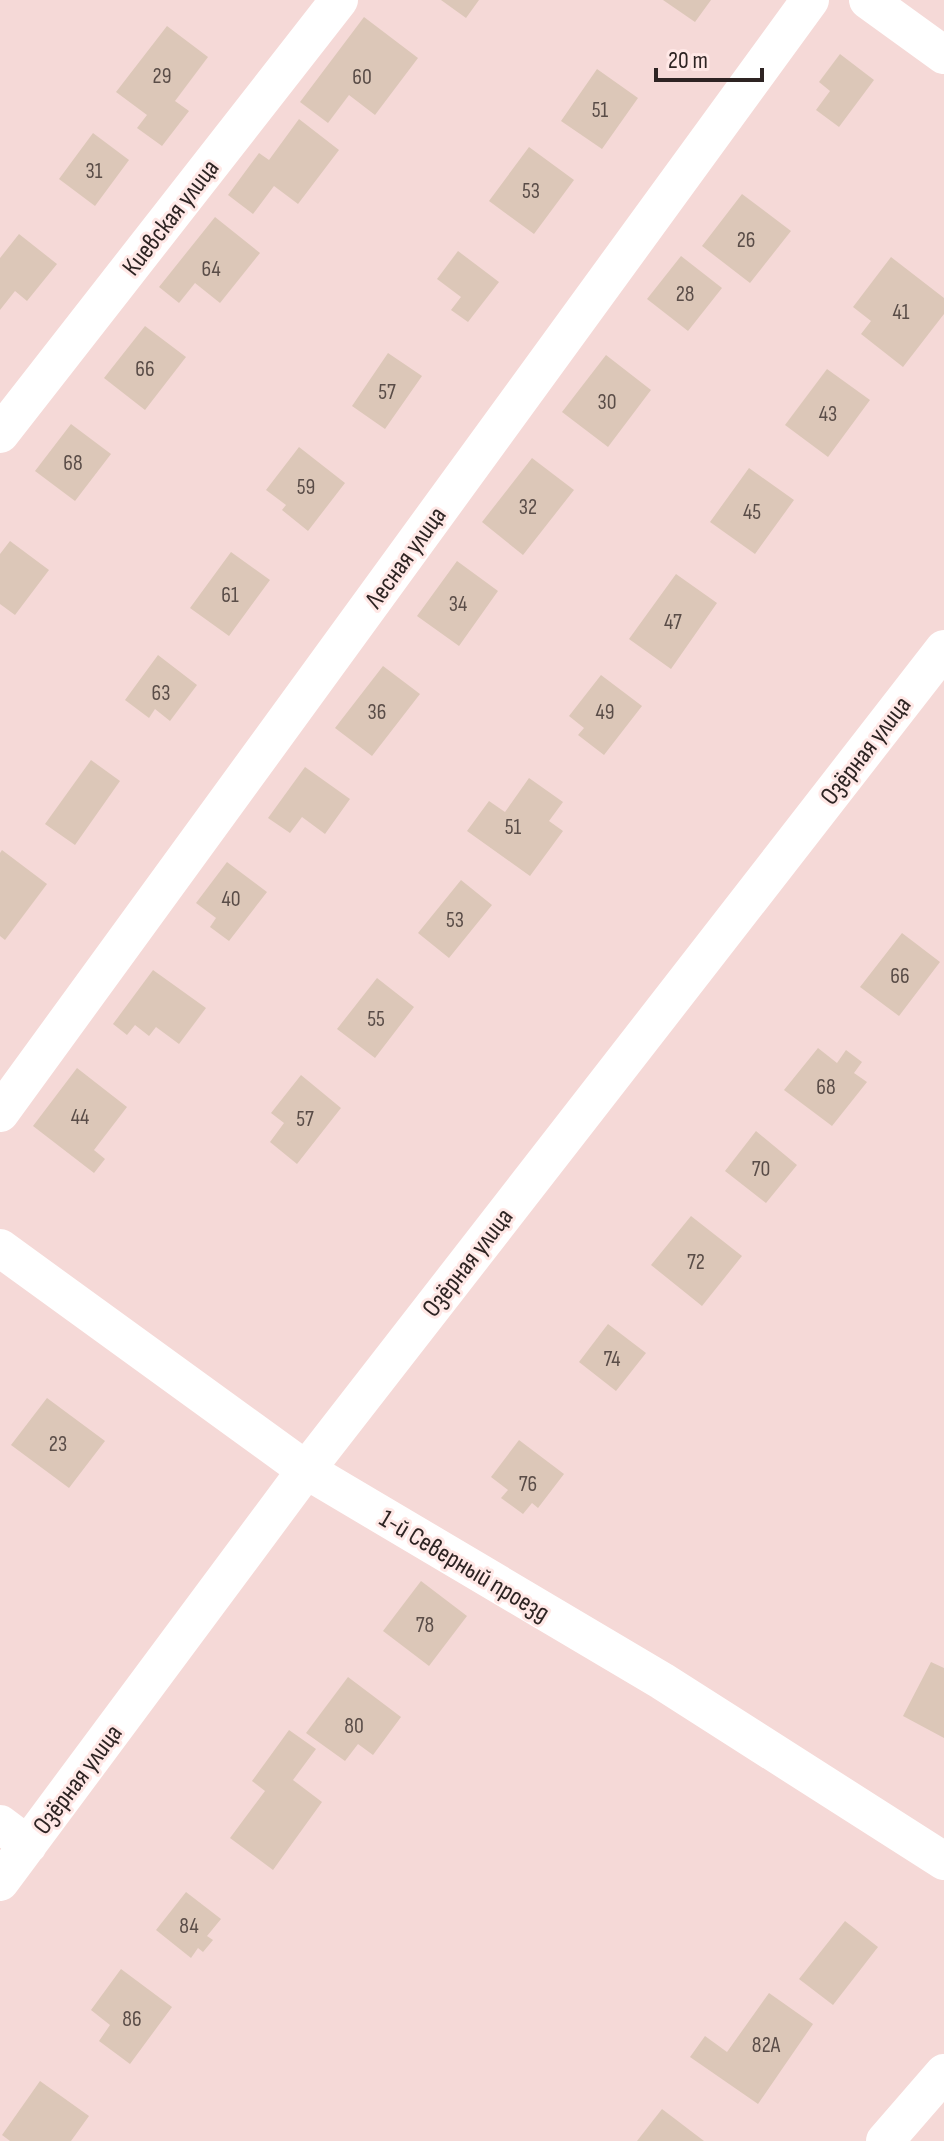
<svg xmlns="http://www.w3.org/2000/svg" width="944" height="2141" font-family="'Sofia Sans Condensed',sans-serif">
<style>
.building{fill:#dcc7b8}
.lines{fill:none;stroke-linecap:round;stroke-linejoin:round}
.street{stroke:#fff;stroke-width:38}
.labels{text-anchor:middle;stroke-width:6;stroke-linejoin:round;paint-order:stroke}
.number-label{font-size:22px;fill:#5a4d48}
.street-label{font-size:26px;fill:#2e2423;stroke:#ffe8e6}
</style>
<rect width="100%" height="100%" fill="#f5d9d7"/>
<!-- building -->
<path class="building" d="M 441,0 L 479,0 L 466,18 Z
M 663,0 L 711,0 L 695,22 Z
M 364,17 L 418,58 L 375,115 L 349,95 L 328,123 L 300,102 Z
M 167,26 L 208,57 L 175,101 L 189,111 L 162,146 L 137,128 L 147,115 L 116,92 Z
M 840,54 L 874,80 L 839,127 L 816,110 L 830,91 L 819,82 Z
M 597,69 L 638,98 L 602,149 L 561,121 Z
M 299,119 L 339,150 L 298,204 L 274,186 L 253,214 L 228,195 L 259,153 L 269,160 Z
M 93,133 L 129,160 L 95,206 L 59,179 Z
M 529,147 L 574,180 L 534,234 L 489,201 Z
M 742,194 L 791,231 L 750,283 L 702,246 Z
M 215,217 L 260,253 L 220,303 L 195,283 L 179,303 L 159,287 Z
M 19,234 L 57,264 L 27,301 L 15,291 L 0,310 L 0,258 Z
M 458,251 L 499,282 L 468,322 L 451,310 L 461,297 L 437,279 Z
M 681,256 L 722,288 L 688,331 L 647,299 Z
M 891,257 L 944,298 L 944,314 L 903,367 L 861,334 L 871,321 L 853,307 Z
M 145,326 L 186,357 L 145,410 L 104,378 Z
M 388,353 L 422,376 L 385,429 L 352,406 Z
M 606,355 L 651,390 L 608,447 L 562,412 Z
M 827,369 L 870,400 L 828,457 L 785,425 Z
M 71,424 L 111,454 L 75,501 L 35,471 Z
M 299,447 L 345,483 L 308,531 L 282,510 L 286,505 L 266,490 Z
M 532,458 L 574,490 L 523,555 L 482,522 Z
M 749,468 L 794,500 L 755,554 L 710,522 Z
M 10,541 L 49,570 L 15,615 L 0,604 L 0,554 Z
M 231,552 L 270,580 L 229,636 L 190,608 Z
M 457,561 L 498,591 L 459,646 L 417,616 Z
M 676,574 L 717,603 L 671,669 L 629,639 Z
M 158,655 L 197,685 L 170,721 L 155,709 L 149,718 L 125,700 Z
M 383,666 L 420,694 L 372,756 L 335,728 Z
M 601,675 L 642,706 L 604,755 L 578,735 L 584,728 L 569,716 Z
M 91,760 L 120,781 L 75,845 L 45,824 Z
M 305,767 L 350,799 L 325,834 L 302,817 L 290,833 L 268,818 Z
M 529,778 L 563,802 L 549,821 L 563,831 L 530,876 L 467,831 L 489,801 L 505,812 Z
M 2,850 L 47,884 L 5,940 L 0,936 L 0,853 Z
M 227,862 L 267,892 L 229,941 L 210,927 L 216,918 L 196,903 Z
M 461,880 L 492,905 L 449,958 L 418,933 Z
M 902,933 L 940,962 L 899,1016 L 860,987 Z
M 153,970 L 206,1008 L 179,1044 L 156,1027 L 149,1036 L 135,1025 L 127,1035 L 113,1024 Z
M 377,978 L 414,1007 L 375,1058 L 337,1029 Z
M 818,1048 L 837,1063 L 846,1050 L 862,1062 L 854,1073 L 867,1082 L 832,1126 L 784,1090 Z
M 77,1068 L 127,1107 L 94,1150 L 105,1159 L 94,1173 L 33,1126 Z
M 301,1075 L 341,1108 L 297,1164 L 270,1142 L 284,1123 L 271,1113 Z
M 756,1131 L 797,1165 L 766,1203 L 725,1171 Z
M 691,1216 L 742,1256 L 702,1306 L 651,1265 Z
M 608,1324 L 646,1353 L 616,1391 L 579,1362 Z
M 47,1398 L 105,1441 L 69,1488 L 11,1445 Z
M 519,1440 L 564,1474 L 538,1508 L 532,1503 L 523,1514 L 501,1498 L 508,1490 L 491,1477 Z
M 421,1581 L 467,1616 L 429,1666 L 383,1631 Z
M 931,1662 L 944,1668 L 944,1738 L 903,1716 Z
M 348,1677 L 401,1717 L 373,1755 L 358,1744 L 345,1761 L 306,1733 Z
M 289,1730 L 316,1749 L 293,1780 L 322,1802 L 273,1870 L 230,1838 L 265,1791 L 252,1781 Z
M 186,1892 L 221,1919 L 207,1936 L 213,1940 L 203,1952 L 198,1948 L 191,1958 L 156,1930 Z
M 845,1921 L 878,1947 L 833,2005 L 799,1979 Z
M 121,1969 L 172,2007 L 130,2064 L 99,2041 L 110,2025 L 91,2010 Z
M 769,1993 L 813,2024 L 758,2104 L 690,2057 L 705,2036 L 727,2052 Z
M 40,2081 L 89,2116 L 71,2141 L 10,2141 L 2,2135 Z
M 662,2109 L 704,2141 L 637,2141 Z"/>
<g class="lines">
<!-- street -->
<path class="street" d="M 868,0 L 944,55
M 0,434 L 339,0
M 0,1113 L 810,0
M 0,1248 L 306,1470 L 662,1681 L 944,1861
M 0,1824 L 28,1845
M 0,1882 L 306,1470 L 944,649
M 885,2141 L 944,2073"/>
</g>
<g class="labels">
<!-- number labels -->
<g class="number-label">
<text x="162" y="83">29</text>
<text x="362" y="84">60</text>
<text x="600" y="117">51</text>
<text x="94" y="178">31</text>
<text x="531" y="198">53</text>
<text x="746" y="247">26</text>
<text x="211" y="276">64</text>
<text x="685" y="301">28</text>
<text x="901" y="319">41</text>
<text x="145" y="376">66</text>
<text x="387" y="399">57</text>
<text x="607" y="409">30</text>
<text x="828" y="421">43</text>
<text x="73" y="470">68</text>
<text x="306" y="494">59</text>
<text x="528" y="514">32</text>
<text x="752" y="519">45</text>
<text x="230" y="602">61</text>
<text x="458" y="611">34</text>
<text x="673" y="629">47</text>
<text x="161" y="700">63</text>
<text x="377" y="719">36</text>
<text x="605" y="719">49</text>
<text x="513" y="834">51</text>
<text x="231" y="906">40</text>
<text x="455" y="927">53</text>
<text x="900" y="983">66</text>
<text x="376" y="1026">55</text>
<text x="826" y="1094">68</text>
<text x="80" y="1124">44</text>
<text x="305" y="1126">57</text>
<text x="761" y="1176">70</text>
<text x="696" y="1269">72</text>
<text x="612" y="1366">74</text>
<text x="58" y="1451">23</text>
<text x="528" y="1491">76</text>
<text x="425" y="1632">78</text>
<text x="354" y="1733">80</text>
<text x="189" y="1933">84</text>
<text x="132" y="2026">86</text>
<text x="766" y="2052">82А</text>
</g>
<!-- street labels -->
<g class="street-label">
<text transform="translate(170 217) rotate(-52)" y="9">Киевская улица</text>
<text transform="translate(405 557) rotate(-54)" y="9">Лесная улица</text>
<text transform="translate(865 750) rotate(-52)" y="9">Озёрная улица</text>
<text transform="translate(467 1262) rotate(-52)" y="9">Озёрная улица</text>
<text transform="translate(465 1565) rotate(31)" y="9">1-й Северный проезд</text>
<text transform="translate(77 1779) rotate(-53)" y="9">Озёрная улица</text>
</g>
</g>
<!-- scale -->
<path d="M656 68v12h106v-12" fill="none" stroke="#2e2423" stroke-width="4"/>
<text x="668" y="68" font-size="24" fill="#2e2423" stroke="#ffe8e6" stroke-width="6" paint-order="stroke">20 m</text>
</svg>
